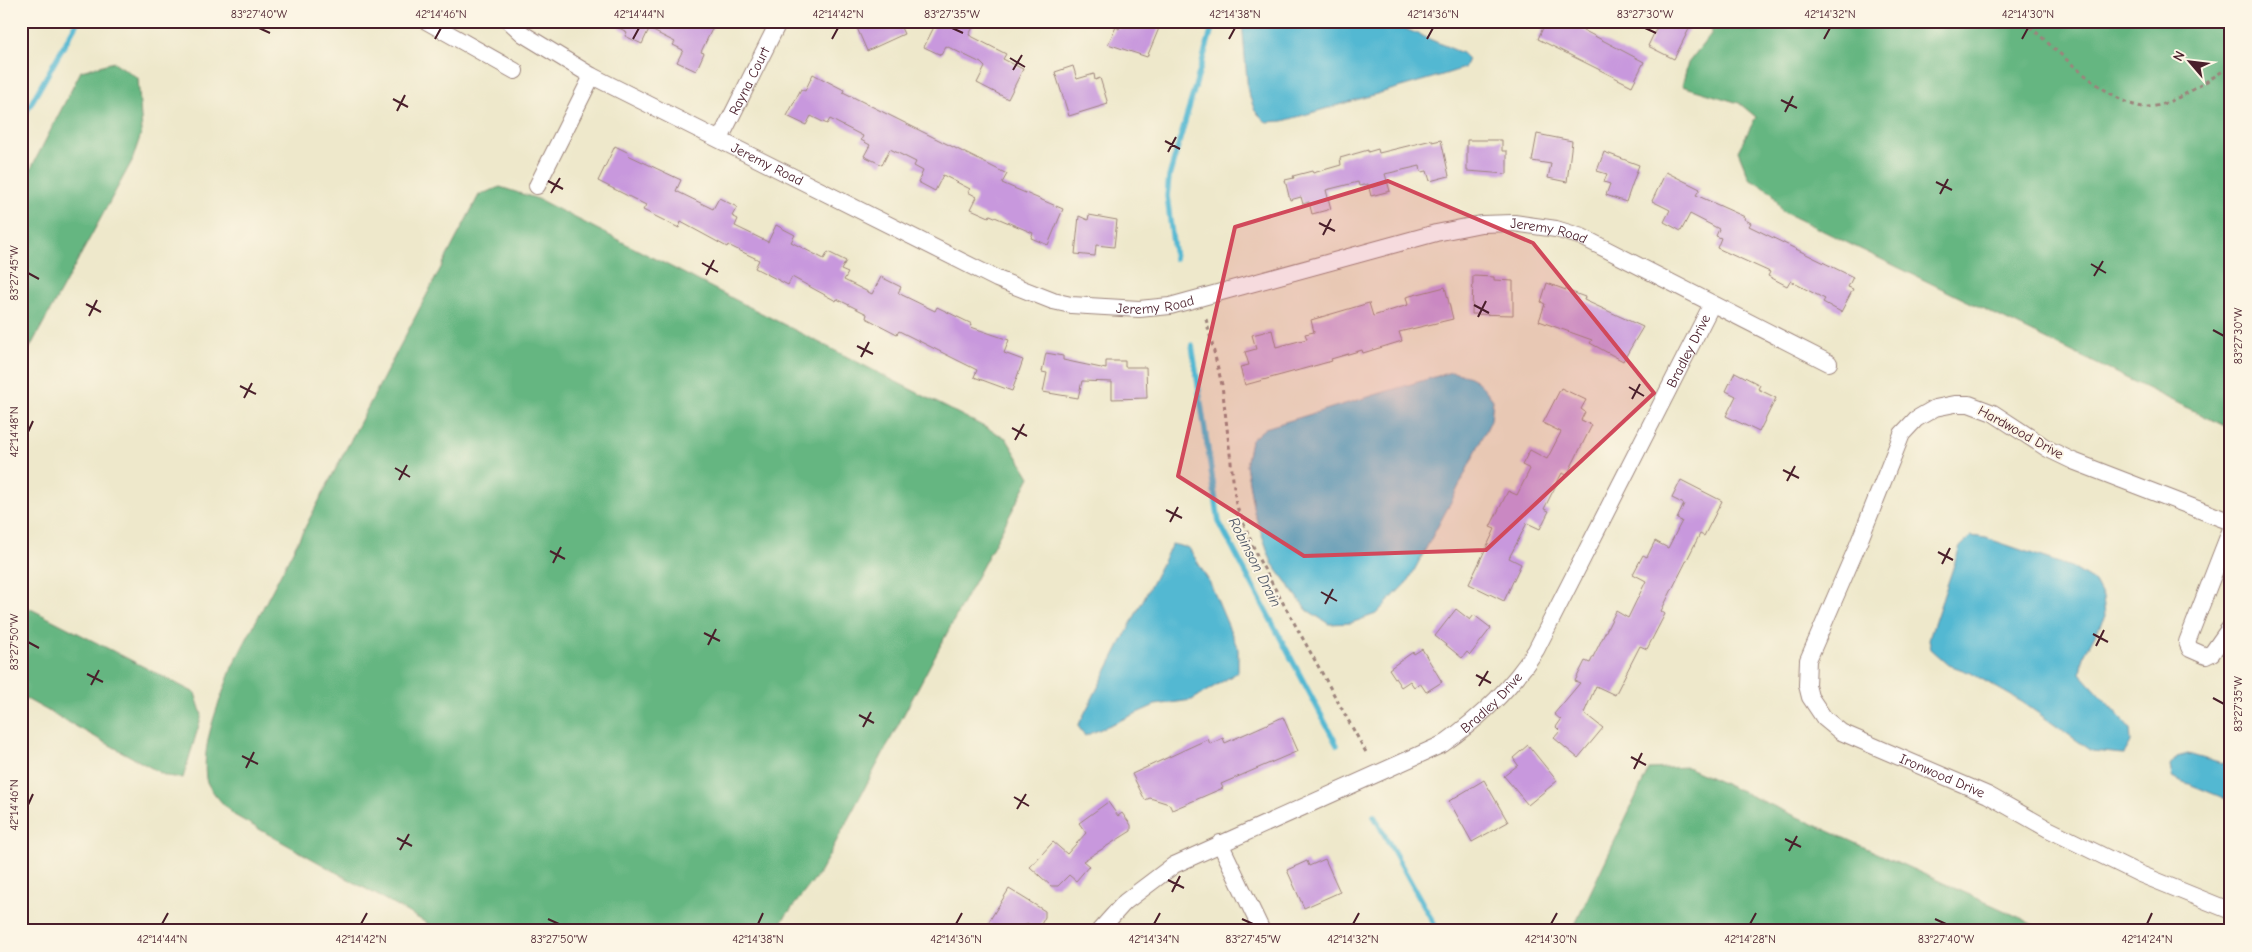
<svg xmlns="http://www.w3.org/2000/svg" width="2252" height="952" font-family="'Comic Neue',sans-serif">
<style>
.forest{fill:#65b681;stroke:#586a56}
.water{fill:#53b8d2;stroke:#4e6c7e}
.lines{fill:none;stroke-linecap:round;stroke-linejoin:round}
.stream{stroke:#53b8d2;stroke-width:5.5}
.building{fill:#c898dd}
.minor-casing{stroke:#9c847b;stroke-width:18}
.path{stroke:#9c847b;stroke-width:3;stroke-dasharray:4 4;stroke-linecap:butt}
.minor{stroke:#fff;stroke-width:16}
.marked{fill:#d1495b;fill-opacity:0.2;stroke:#d1495b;stroke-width:4;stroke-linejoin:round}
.ticks{fill:none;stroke:#4a1f2b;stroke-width:2}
.labels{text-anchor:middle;stroke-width:4;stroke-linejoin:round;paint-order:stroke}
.street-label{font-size:14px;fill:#4a1f2b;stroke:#fcf5e5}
.water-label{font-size:15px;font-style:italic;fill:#4d5565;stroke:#fcf5e5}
.neatline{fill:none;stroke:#4a1f2b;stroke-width:2}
.ticks-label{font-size:12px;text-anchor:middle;fill:#4a1f2b}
</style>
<rect width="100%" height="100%" fill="#fcf5e5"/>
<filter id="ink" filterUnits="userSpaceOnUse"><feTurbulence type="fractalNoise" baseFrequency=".02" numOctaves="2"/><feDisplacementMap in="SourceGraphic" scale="10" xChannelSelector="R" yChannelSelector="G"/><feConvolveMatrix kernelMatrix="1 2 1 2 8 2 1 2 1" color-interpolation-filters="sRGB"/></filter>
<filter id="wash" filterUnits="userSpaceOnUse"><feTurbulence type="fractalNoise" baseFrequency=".0096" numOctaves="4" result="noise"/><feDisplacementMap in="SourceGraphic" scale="20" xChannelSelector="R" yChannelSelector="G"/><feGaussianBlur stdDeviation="1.12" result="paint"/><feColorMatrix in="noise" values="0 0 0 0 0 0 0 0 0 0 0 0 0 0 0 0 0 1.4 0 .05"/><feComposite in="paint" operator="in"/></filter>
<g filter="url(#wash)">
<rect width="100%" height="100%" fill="#eee8cb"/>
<!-- forest -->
<path class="forest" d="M 1713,21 L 2231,21 L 2231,429 L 1782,211 L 1772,192 L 1749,178 L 1738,151 L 1756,117 L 1739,103 L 1682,86 L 1688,63 L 1711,34 Z
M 114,62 L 138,78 L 142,131 L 132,161 L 21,364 L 21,188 L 81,71 Z
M 500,187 L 538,199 L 1006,438 L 1030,477 L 820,872 L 774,931 L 441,931 L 234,815 C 226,807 208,789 206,779 C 201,741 220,702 232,667 L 479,195 Z
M 21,604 L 195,693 L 202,715 L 183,778 L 166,776 L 21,696 Z
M 1687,767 L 2023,919 L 2045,931 L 1572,931 L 1649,769 Z"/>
<!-- water -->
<path class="water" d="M 1242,21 L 1387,21 L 1462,53 L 1468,59 L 1464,68 L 1439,76 L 1283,121 L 1266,122 L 1255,111 L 1248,92 Z
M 1451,372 C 1475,376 1480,382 1493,400 L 1491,420 L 1453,498 L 1409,580 L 1376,614 L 1351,623 L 1329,624 L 1307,610 L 1272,563 L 1254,512 L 1246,465 L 1251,440 L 1265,428 Z
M 1971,536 L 1986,538 L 2071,567 L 2095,582 L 2103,597 L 2105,616 L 2083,657 L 2080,673 L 2130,728 L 2131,742 L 2124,754 L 2092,751 L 2022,702 L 1971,673 L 1949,665 L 1931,649 L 1929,639 L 1960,547 Z
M 1172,544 L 1189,548 L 1210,583 L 1238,649 L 1238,672 L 1192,700 L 1155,705 L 1085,736 L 1078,726 Z
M 2188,754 L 2222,764 L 2231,758 L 2231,801 L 2172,777 L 2170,766 L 2177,757 Z"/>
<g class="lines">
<!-- stream -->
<path class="stream" d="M 21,121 L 78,21
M 1175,259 L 1167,196 L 1169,177 L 1214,21
M 1192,345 L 1219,522 L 1337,745
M 1374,816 L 1438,931"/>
</g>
<g id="blocks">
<!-- building -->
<path class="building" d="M 605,21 L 703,21 L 713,27 L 701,52 L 704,53 L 696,71 L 677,62 L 683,50 L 673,45 L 675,42 L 649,29 L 642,44 L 625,36 L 627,32 Z
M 854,21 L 898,21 L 904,34 L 867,51 Z
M 937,21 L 976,21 L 969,35 L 1006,54 L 1003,59 L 1023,69 L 1008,99 L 977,83 L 985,67 L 981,63 L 946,46 L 941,55 L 924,47 Z
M 1123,21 L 1162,21 L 1147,57 L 1108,44 L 1116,27 L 1119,29 Z
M 1546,21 L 1566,21 L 1644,62 L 1632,86 L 1538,39 Z
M 1660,21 L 1693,21 L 1674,59 L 1648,46 Z
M 1073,66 L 1077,79 L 1094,74 L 1095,80 L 1100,78 L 1108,104 L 1069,116 L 1055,72 Z
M 813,74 L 844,90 L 843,92 L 1007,174 L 1002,183 L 1063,209 L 1048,245 L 1031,238 L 1033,233 L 990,215 L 989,217 L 971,209 L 977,197 L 968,192 L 970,189 L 943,175 L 935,191 L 918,182 L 923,171 L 914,166 L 916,162 L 890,149 L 882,165 L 864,156 L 870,145 L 861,140 L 863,136 L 830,119 L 827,124 L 811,116 L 806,125 L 787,116 L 801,89 L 805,91 Z
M 1537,134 L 1572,141 L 1567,182 L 1548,178 L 1551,164 L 1532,161 Z
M 1432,140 L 1432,142 L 1441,140 L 1449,176 L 1430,181 L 1427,171 L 1421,172 L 1420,166 L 1385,174 L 1390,191 L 1371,196 L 1368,184 L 1359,186 L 1358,182 L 1326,190 L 1331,209 L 1312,214 L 1309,202 L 1303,204 L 1301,197 L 1290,200 L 1285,180 L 1294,178 L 1293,176 L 1312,171 L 1313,173 L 1341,165 L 1340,158 L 1368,150 L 1368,152 L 1378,149 L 1379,153 Z
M 1467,140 L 1502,140 L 1502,151 L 1507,151 L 1507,174 L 1467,171 Z
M 615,146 L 629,153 L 628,155 L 681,180 L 676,191 L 713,209 L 719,198 L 737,207 L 732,216 L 738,219 L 735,226 L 768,242 L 776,225 L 795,235 L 791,242 L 824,259 L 828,252 L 846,261 L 841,270 L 848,273 L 844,280 L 872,294 L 881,277 L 901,287 L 898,293 L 935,311 L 937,307 L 972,324 L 971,327 L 1009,340 L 1004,353 L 1023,360 L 1012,391 L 974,377 L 977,370 L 899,331 L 897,334 L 866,318 L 867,314 L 837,299 L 836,301 L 792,277 L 788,285 L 755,268 L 759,260 L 728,245 L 727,247 L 681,222 L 679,228 L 643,210 L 646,205 L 598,181 Z
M 1604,152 L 1639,165 L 1626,202 L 1606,195 L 1610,184 L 1604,182 L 1607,174 L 1597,171 Z
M 1666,172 L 1700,189 L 1696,195 L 1745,217 L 1744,219 L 1751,223 L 1749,226 L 1853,277 L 1848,287 L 1853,289 L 1841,312 L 1823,302 L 1825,299 L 1790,281 L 1787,286 L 1768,276 L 1770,272 L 1717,248 L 1721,238 L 1716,236 L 1719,229 L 1690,214 L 1681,231 L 1664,222 L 1670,210 L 1652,201 Z
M 1089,215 L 1117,220 L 1114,247 L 1096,245 L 1095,256 L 1075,254 L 1079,216 L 1088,220 Z
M 1473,276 L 1494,277 L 1494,280 L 1513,281 L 1513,315 L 1472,314 Z
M 1547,283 L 1585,297 L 1584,300 L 1643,327 L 1623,361 L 1590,343 L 1592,340 L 1539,321 L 1545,304 L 1541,302 Z
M 1445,287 L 1453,319 L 1399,332 L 1402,341 L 1363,353 L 1362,350 L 1331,359 L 1332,361 L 1245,385 L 1240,367 L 1249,365 L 1245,352 L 1256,349 L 1252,335 L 1272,330 L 1276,347 L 1307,339 L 1305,334 L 1314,332 L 1311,320 L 1369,303 L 1373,316 L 1408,305 L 1406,297 Z
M 1046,353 L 1063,356 L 1063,360 L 1106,369 L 1106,361 L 1125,361 L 1125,367 L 1146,367 L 1147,398 L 1112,399 L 1112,382 L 1082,381 L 1078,398 L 1043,392 L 1047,373 L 1042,372 Z
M 1735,372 L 1760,385 L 1758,389 L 1776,398 L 1759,432 L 1726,416 L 1736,396 L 1726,391 Z
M 1561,388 L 1586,400 L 1581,409 L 1585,412 L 1581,420 L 1592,425 L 1567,475 L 1562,473 L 1544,509 L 1549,511 L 1540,529 L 1527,523 L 1509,558 L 1521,564 L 1504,601 L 1469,584 L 1495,529 L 1490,527 L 1508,491 L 1517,495 L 1530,469 L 1522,465 L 1530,450 L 1547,459 L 1561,432 L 1543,423 Z
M 1681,480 L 1722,501 L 1704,536 L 1700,534 L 1661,611 L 1665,614 L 1647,649 L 1640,646 L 1615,695 L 1596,686 L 1584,713 L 1603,728 L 1578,758 L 1554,738 L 1560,731 L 1556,727 L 1561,720 L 1554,714 L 1580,683 L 1575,681 L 1585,661 L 1590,663 L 1616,611 L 1628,618 L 1646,581 L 1633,574 L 1643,555 L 1647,557 L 1655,541 L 1668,548 L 1682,521 L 1677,519 L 1684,504 L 1672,498 Z
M 1456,609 L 1470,620 L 1474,615 L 1491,628 L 1470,655 L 1467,652 L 1462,658 L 1435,636 Z
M 1422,649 L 1442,682 L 1426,692 L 1420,683 L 1414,687 L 1410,681 L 1401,687 L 1389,669 L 1413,652 L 1414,654 Z
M 1283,717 L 1298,751 L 1221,784 L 1223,788 L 1172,810 L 1169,804 L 1150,798 L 1145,800 L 1132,774 L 1208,739 L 1210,744 L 1223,738 L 1225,743 Z
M 1528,745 L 1557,781 L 1528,805 L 1504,776 L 1518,765 L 1513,758 Z
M 1484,780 L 1508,822 L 1472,842 L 1449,801 Z
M 1108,802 L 1118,816 L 1122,813 L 1131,825 L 1131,831 L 1083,861 L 1089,866 L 1076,881 L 1069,875 L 1058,886 L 1051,886 L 1030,867 L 1053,842 L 1067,854 L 1086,833 L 1079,823 Z
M 1325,859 L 1340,892 L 1304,908 L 1287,870 L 1307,861 L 1309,866 Z
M 1009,889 L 1045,911 L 1045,917 L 1038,930 L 1027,923 L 1022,931 L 1001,931 L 988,923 Z"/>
</g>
</g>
<g filter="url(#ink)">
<use href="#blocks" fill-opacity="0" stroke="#9c847b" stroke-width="1"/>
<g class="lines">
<!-- minor casing -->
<g class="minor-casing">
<g id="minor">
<path d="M 426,21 L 515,71"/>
<path id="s1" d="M 509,21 L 523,34 L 592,76 L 997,279 L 1053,301 L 1071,305 L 1139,309 L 1170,306 L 1436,233 L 1481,224 L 1514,223 L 1556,229 L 1582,237 L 1829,363"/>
<path id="s2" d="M 720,139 L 779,21"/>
<path d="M 537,186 L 592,76"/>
<path id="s3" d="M 2231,522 L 2073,461 L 2048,449 L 1993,413 L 1969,404 L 1955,404 L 1935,408 L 1916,419 L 1902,434 L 1857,547 L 1808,660 L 1807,685 L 1810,697 L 1824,718 L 1841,732 L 1988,795 L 2048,829 L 2140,874 L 2231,911"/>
<path d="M 2231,529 L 2187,642 L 2190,649 L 2206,656 L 2212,653 L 2231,626"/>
<path d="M 1220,843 L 1262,931"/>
<path id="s4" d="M 1099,931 L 1125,902 L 1174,865 L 1443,744 C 1480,718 1512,688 1536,650 L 1712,304"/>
</g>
</g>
<!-- path -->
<path class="path" d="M 2024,21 C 2050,44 2115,110 2148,107 C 2173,106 2209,79 2231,66
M 1206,319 L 1222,385 L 1236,505 L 1258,558 L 1367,754"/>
<!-- minor -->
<use href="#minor" class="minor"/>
</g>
</g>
<!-- marked area -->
<path class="marked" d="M 1388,181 L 1533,243 L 1654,393 L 1486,550 L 1304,556 L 1178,476 L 1235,227 Z"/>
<!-- ticks -->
<path class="ticks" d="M 259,28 L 270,33M 952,28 L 963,33M 1645,28 L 1656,33M 435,39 L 441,28M 633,39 L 639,28M 832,39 L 838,28M 1229,39 L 1235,28M 1427,39 L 1433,28M 1824,39 L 1830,28M 2022,39 L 2028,28M 1010,58 L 1025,67M 1013,70 L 1022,55M 393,99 L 408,107M 1781,100 L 1797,108M 397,111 L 405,95M 1785,112 L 1793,96M 1165,141 L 1180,149M 1168,152 L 1176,137M 548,181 L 563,189M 1936,182 L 1952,190M 551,193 L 560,178M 1940,194 L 1948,179M 1319,223 L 1335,231M 1323,235 L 1331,219M 702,263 L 718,272M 2091,264 L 2106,273M 28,273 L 39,279M 706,275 L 714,260M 2094,276 L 2103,261M 86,304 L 101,312M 1474,305 L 1489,313M 89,316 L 97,300M 1478,317 L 1486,301M 2213,330 L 2224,336M 857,346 L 873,354M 861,357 L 869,342M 240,386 L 256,394M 1629,387 L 1644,396M 244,398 L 252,383M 1632,399 L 1640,384M 1012,428 L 1027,436M 28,432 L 33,421M 1015,440 L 1024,424M 395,468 L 410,477M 1783,470 L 1799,478M 399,480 L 407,465M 1787,481 L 1795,466M 1166,510 L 1182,518M 1170,522 L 1178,507M 550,551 L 565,559M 1938,552 L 1953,560M 553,563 L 561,547M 1942,564 L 1950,548M 1321,592 L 1337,601M 1325,604 L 1333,589M 704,633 L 720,641M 2093,634 L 2108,642M 28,642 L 39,648M 708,645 L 716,629M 2096,646 L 2104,630M 87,674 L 103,682M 1476,675 L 1491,683M 91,685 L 99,670M 1479,686 L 1488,671M 2213,698 L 2224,704M 859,715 L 874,723M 863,727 L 871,712M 242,756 L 258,764M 1631,757 L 1646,765M 246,768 L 254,752M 1634,769 L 1642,753M 1014,797 L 1029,806M 28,805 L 33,794M 1017,809 L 1026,794M 397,838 L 412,846M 1785,839 L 1801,847M 400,850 L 409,834M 1789,851 L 1797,836M 1168,880 L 1184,888M 1172,892 L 1180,876M 548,919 L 559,924M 1242,919 L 1253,924M 1935,919 L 1946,924M 162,924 L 168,913M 361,924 L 367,913M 758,924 L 763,913M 956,924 L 962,913M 1154,924 L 1160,913M 1353,924 L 1359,913M 1551,924 L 1557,913M 1750,924 L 1756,913M 2147,924 L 2152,913"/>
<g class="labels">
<!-- street labels -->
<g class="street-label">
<text dy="5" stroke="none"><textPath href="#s2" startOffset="65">Rayna Court</textPath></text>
<text dy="5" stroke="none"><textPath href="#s1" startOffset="296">Jeremy Road</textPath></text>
<text dy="5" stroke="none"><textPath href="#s1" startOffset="1121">Jeremy Road</textPath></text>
<text dy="5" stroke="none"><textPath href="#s1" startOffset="716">Jeremy Road</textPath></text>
<text dy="5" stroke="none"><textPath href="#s4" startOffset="864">Bradley Drive</textPath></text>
<text transform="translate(2021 432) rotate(29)" y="5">Hardwood Drive</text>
<text dy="5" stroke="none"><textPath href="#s4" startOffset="459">Bradley Drive</textPath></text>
<text dy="5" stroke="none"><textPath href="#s3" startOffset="805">Ironwood Drive</textPath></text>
</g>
<!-- water labels -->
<g class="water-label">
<text transform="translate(1255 562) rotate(63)" y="5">Robinson Drain</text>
</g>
</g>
<!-- margin -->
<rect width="2252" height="952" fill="none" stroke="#fcf5e5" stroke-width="55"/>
<!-- north arrow -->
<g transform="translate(2190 62) rotate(298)" stroke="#fcf5e5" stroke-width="4" paint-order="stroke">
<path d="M0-4L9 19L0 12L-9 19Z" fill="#4a1f2b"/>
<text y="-8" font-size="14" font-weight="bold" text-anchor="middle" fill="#4a1f2b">N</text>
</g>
<rect x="28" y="28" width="2196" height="896" class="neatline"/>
<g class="ticks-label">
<text x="259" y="18">83°27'40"W</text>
<text x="441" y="18">42°14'46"N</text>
<text x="639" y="18">42°14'44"N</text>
<text x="838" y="18">42°14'42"N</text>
<text x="952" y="18">83°27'35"W</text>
<text x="1235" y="18">42°14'38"N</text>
<text x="1433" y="18">42°14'36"N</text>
<text x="1645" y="18">83°27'30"W</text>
<text x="1830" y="18">42°14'32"N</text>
<text x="2028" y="18">42°14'30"N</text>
<text transform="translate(14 273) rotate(-90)" y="4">83°27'45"W</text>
<text transform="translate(2238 336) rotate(-90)" y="4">83°27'30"W</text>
<text transform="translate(14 432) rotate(-90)" y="4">42°14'48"N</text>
<text transform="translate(14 642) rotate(-90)" y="4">83°27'50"W</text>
<text transform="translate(2238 704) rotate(-90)" y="4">83°27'35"W</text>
<text transform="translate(14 805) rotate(-90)" y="4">42°14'46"N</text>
<text x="162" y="943">42°14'44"N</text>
<text x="361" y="943">42°14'42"N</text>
<text x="559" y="943">83°27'50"W</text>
<text x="758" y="943">42°14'38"N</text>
<text x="956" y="943">42°14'36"N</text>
<text x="1154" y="943">42°14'34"N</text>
<text x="1253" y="943">83°27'45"W</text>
<text x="1353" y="943">42°14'32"N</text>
<text x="1551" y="943">42°14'30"N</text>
<text x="1750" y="943">42°14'28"N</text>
<text x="1946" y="943">83°27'40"W</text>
<text x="2147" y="943">42°14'24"N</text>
</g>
</svg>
